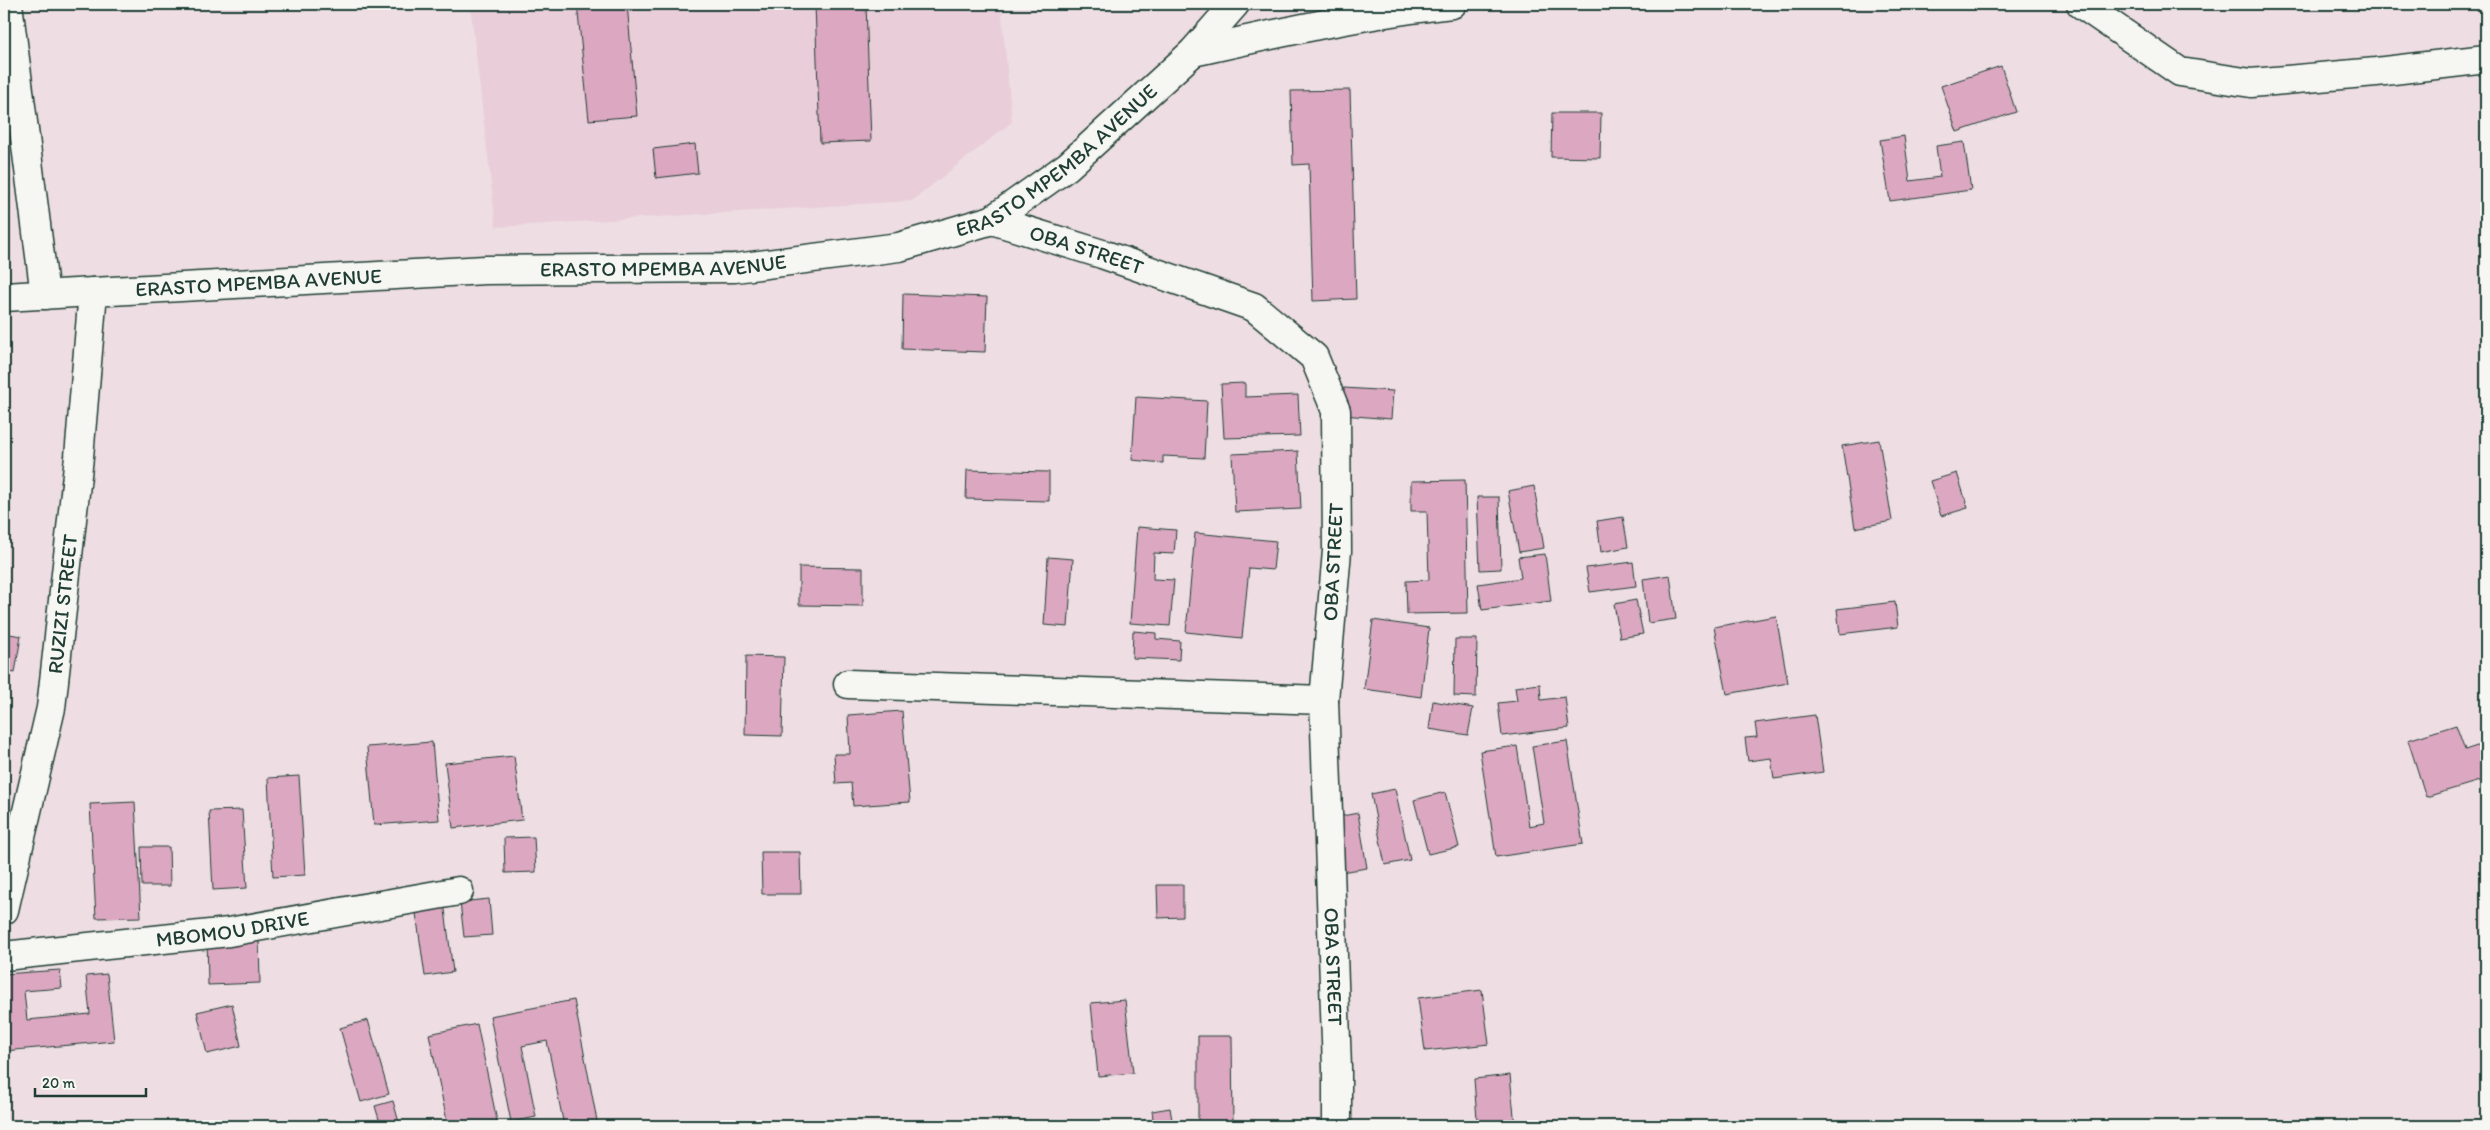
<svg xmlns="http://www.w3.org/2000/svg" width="2490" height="1130" font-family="Itim,sans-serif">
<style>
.built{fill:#e9ced9}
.building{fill:#dca7c1;stroke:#1f3d34}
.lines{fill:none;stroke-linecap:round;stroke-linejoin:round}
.street-casing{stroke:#1f3d34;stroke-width:31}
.street{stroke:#f6f6f2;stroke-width:28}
.labels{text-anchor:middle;stroke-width:4;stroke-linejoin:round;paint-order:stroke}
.street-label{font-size:21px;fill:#1f3d34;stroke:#f6f6f2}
</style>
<rect width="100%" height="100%" fill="#eedee3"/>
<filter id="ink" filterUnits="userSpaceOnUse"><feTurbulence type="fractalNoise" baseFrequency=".02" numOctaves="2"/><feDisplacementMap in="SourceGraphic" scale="10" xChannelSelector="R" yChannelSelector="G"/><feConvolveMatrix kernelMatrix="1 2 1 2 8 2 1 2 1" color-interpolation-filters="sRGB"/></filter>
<g filter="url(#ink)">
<!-- built -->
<path class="built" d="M 470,4 L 1001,4 L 1012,122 L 912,201 L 496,227 Z"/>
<!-- building -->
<path class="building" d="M 577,4 L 627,4 L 637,116 L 589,120 Z
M 815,4 L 866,4 L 871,141 L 820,143 Z
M 2001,66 L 2016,112 L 1957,132 L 1941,86 Z
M 1350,90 L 1356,299 L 1313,301 L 1309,164 L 1293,165 L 1291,91 Z
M 1552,113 L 1601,113 L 1600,158 L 1551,157 Z
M 1904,136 L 1910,181 L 1940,177 L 1936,146 L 1964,142 L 1971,190 L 1890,201 L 1880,140 Z
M 695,144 L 698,173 L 656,178 L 653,149 Z
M 903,294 L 987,297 L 985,352 L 902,349 Z
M 1245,383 L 1245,397 L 1298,395 L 1300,436 L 1224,438 L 1221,384 Z
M 1344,388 L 1393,391 L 1391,419 L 1343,415 Z
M 1136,397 L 1207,401 L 1204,458 L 1163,456 L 1163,463 L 1132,460 Z
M 1879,440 L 1892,521 L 1855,528 L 1842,446 Z
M 1298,451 L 1301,509 L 1235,512 L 1232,454 Z
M 967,470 L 1049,472 L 1049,501 L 966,499 Z
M 1957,473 L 1968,508 L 1941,516 L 1930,481 Z
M 1465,480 L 1468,613 L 1407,614 L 1406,581 L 1429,580 L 1427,511 L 1411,511 L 1411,481 Z
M 1534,486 L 1544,548 L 1519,552 L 1508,491 Z
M 1477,497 L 1499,497 L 1501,569 L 1480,570 Z
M 1623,517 L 1628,547 L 1601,552 L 1597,521 Z
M 1137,527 L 1176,530 L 1174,554 L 1154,553 L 1153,579 L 1174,580 L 1170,626 L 1130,623 Z
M 1195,533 L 1276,541 L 1273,570 L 1249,568 L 1242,638 L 1186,632 Z
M 1545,554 L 1551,601 L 1482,610 L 1478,584 L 1521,578 L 1518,557 Z
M 1048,557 L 1073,559 L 1068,627 L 1044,625 Z
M 1633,562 L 1636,586 L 1590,592 L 1586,568 Z
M 799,567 L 863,568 L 863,606 L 799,605 Z
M 1670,575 L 1676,619 L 1648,623 L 1643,579 Z
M 1636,600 L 1643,634 L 1620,638 L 1614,604 Z
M 1895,602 L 1898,627 L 1840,634 L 1837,609 Z
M 1776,616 L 1788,683 L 1727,694 L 1714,627 Z
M 1373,620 L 1429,628 L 1421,697 L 1364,689 Z
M 1133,631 L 1156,633 L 1156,639 L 1180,641 L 1179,660 L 1132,658 Z
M 4,633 L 21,636 L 15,673 L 4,671 Z
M 1455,639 L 1477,639 L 1476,697 L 1454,696 Z
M 746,656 L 784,657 L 782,736 L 745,735 Z
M 1540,684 L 1541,700 L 1565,697 L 1569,728 L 1502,736 L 1498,703 L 1517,701 L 1515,687 Z
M 1433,701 L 1473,708 L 1468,735 L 1429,729 Z
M 902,711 L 910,802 L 853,806 L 851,783 L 836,784 L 834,754 L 850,754 L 848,715 Z
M 1815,715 L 1823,772 L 1774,779 L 1771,758 L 1748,761 L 1745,738 L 1757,737 L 1755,723 Z
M 2456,725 L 2465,750 L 2486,743 L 2486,779 L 2426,797 L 2408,740 Z
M 1567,741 L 1583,844 L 1496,857 L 1480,751 L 1517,746 L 1529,826 L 1544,823 L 1532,746 Z
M 432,742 L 439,820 L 374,825 L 367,747 Z
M 514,756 L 522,820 L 453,828 L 445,763 Z
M 299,776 L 305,875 L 273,877 L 268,778 Z
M 1395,789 L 1410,860 L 1385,865 L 1371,794 Z
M 1445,792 L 1459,847 L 1428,854 L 1414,800 Z
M 135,802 L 141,917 L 96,918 L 90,804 Z
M 242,810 L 247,888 L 213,890 L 209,811 Z
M 1358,813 L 1367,868 L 1341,872 L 1332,818 Z
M 534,837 L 536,872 L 505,873 L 504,838 Z
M 141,847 L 169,847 L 170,886 L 142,886 Z
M 761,852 L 800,852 L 801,894 L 762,894 Z
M 1157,885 L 1183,885 L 1183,917 L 1158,918 Z
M 489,899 L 492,935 L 464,937 L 460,902 Z
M 444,902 L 453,972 L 425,976 L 415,906 Z
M 259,935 L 260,983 L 208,985 L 207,936 Z
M 60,970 L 62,988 L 24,991 L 27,1020 L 90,1014 L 86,976 L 107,974 L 114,1041 L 4,1051 L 4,974 Z
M 1482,990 L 1489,1044 L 1425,1051 L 1418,998 Z
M 574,1000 L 598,1126 L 564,1126 L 547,1041 L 522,1046 L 536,1117 L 511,1122 L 490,1016 Z
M 1125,1000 L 1133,1073 L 1098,1076 L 1091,1003 Z
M 232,1004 L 241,1046 L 207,1054 L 197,1012 Z
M 368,1020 L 389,1094 L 361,1102 L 340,1028 Z
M 477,1024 L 498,1126 L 448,1126 L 429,1034 Z
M 1198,1036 L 1232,1036 L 1233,1126 L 1198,1126 Z
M 1510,1075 L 1515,1126 L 1425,1126 L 1477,1120 L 1474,1079 Z
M 393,1101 L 400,1126 L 381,1126 L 375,1106 Z
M 1170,1108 L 1173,1126 L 1154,1126 L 1152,1111 Z"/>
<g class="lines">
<!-- street casing -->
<g class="street-casing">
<g id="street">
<path d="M 8,4 L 45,295"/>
<path d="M 2081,4 L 2180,72 L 2251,83 L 2376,72 L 2486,59"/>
<path d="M 1193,52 C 1279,33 1365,13 1452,4"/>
<path id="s1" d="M 992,220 L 1102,254 L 1254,307 L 1314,357 L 1336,411 L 1337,551 L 1324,700 L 1337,1068 L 1337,1126"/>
<path id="s2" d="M 4,297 L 485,270 L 735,268 L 899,247 L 992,220 L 1068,166 L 1193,52 L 1235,4"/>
<path d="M 848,684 L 1324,700"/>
<path id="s3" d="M 4,910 L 51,708 L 79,457 L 93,292"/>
<path id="s4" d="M 4,956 L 229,932 L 459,891"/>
</g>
</g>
<!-- street -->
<use href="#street" class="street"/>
</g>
</g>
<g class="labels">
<!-- street labels -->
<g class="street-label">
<text dy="7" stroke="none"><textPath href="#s2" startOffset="1080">ERASTO MPEMBA AVENUE</textPath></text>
<text dy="7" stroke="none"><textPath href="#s1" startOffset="99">OBA STREET</textPath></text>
<text dy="7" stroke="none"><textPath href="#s2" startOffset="660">ERASTO MPEMBA AVENUE</textPath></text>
<text dy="7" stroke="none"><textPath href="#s2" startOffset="255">ERASTO MPEMBA AVENUE</textPath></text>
<text transform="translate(1333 562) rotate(-87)" y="7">OBA STREET</text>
<text dy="7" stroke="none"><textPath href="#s3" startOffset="312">RUZIZI STREET</textPath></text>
<text dy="7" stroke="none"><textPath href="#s4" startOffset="230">MBOMOU DRIVE</textPath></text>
<text dy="7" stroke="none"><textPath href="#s1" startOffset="969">OBA STREET</textPath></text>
</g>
</g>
<!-- margin -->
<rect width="2490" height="1130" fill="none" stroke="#f6f6f2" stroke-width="20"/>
<rect x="10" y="10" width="2470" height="1110" fill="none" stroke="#1f3d34" stroke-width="2" filter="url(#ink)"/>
<!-- scale -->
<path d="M35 1088v8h111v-8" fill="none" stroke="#1f3d34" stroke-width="2.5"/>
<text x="42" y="1088" font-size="15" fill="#1f3d34" stroke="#f6f6f2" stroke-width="4" paint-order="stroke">20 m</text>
</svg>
